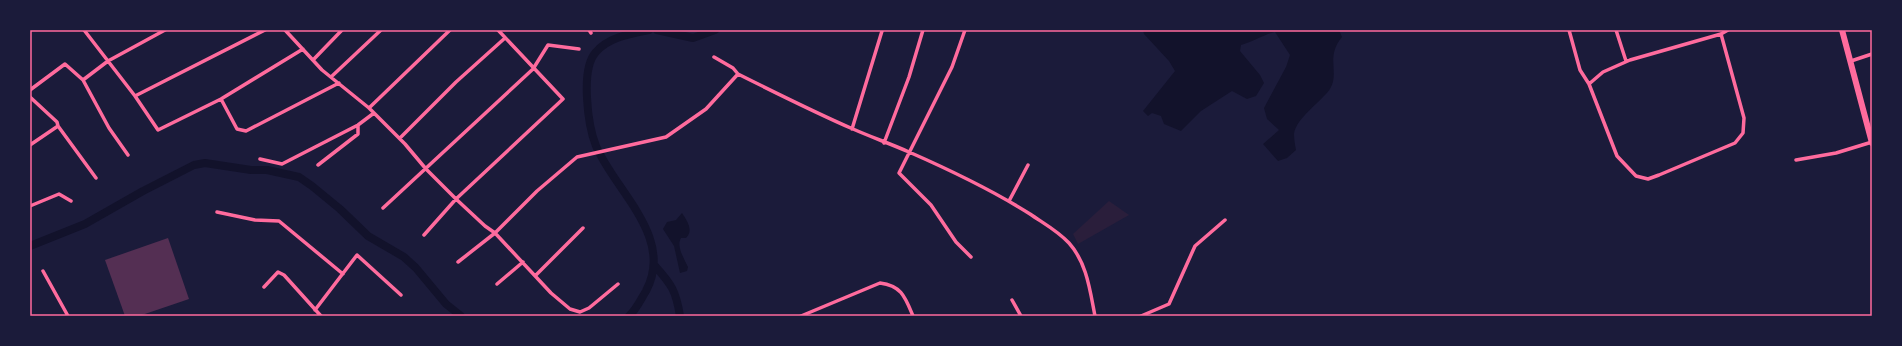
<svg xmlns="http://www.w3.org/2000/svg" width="1902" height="346" font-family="'Fira Sans Condensed',sans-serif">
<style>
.green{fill:#2a1e3b}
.water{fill:#12122b}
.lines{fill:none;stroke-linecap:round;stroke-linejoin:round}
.canal{stroke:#12122b;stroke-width:8}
.building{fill:#542f53}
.minor{stroke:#ff6b9d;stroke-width:3.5}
.trunk{stroke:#ff6b9d;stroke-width:6}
.neatline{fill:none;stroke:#ff6b9d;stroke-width:1.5}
</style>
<rect width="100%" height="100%" fill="#1b1b3a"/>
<!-- green -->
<path class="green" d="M 1109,201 L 1129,215 L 1078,244 L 1073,234 Z"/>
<!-- water -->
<path class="water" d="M 1143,30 L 1339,30 L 1342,37 C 1325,57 1340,73 1330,89 C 1321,102 1296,118 1294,134 C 1294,139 1295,145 1296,150 L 1287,158 L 1278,161 L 1263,144 L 1279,130 L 1267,119 L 1264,108 L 1286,67 L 1290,55 L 1275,32 C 1263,35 1253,42 1241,45 L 1240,51 L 1260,75 L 1264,83 L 1256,96 L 1247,99 L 1232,91 L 1201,111 L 1181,131 L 1164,124 L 1161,116 L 1152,113 L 1148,116 L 1143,111 L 1175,71 L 1169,61 L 1144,34 Z
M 682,213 C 687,221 694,230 686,238 L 681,238 C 676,247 684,258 688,267 L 687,271 L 680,273 L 674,246 L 663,229 L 667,222 L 676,220 Z"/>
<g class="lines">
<!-- canal -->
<path class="canal" d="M 657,30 L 693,38 L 715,30
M 30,246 L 85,224 L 143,191 L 194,165 L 205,163 L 251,170 L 267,170 L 299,177 L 312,186 L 340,209 L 368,236 L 404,257 L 416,268 L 446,304 L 461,316
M 655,266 C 672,285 676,291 680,316
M 629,316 C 636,310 641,299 646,291 C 675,237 615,191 596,146 C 588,126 580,69 596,52 C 609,37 630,34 649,30"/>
</g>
<!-- building -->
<path class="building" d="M 168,238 L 189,299 L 139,316 L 125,316 L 105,260 Z"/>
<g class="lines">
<!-- minor -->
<path class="minor" d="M 84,30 L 135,96 L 158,130 L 221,99 L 303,49
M 285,30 L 322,70 L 369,108 L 405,144 L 426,169 L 456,199 L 485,226 L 495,233 L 537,191 L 577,157 L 666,137 L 706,109 L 738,74
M 589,30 L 591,33
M 965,30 L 952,67 L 899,173 L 931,205 L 956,242 L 971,257
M 1569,30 L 1580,70 L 1589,84 L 1617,156 L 1636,176 L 1648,179 L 1659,175 L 1735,143 L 1743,133 L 1744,118 L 1721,34
M 1616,30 L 1626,61
M 714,57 L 733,68 L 738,74 C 776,93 814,112 853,129 C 871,137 891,144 909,152 C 950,170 992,190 1030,214 C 1043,223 1058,231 1069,243 C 1087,263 1090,291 1095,316
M 314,59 L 342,30
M 1851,61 L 1872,54
M 331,77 L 381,30
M 83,80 L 108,61 L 165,30
M 1589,84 L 1603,72 L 1630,60 L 1721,34 L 1728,30
M 30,90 L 65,64 L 83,80 L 109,128 L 128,155
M 135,96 L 265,30
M 30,97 L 57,122 L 58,126 L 96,178
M 221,99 L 237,129 L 246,131 L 339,83
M 369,108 L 450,30
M 852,129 L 882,31
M 400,138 L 456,82 L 505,38
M 884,143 L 909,77 L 923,30
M 30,145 L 58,126
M 260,159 L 282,164 L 358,125 L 374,113
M 1796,160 L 1836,153 L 1872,142
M 318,165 L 358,134 L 358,125
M 1009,201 L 1028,165
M 30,206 L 59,194 L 71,201
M 383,208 L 533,69 L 548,45 L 579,49
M 217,212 L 255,220 L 279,221 L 343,274
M 424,235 L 456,199 L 563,99 L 498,30
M 458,262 L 495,233 L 551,293 L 570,309 L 580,312 L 589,308 L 618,284
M 43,271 L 68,316
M 536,275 L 583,228
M 497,284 L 523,262
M 264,287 L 278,272 L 284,275 L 321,316
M 1012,300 L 1021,316
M 315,310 L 357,255 L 401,295
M 801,316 L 880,283 C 902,286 905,297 913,316
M 1141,316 L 1169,304 L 1195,246 L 1225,220"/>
<!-- trunk -->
<path class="trunk" d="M 1842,30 L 1872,143"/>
</g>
<!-- border -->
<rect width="1902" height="346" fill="none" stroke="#1b1b3a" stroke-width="62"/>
<rect x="31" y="31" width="1840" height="284" class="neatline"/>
</svg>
